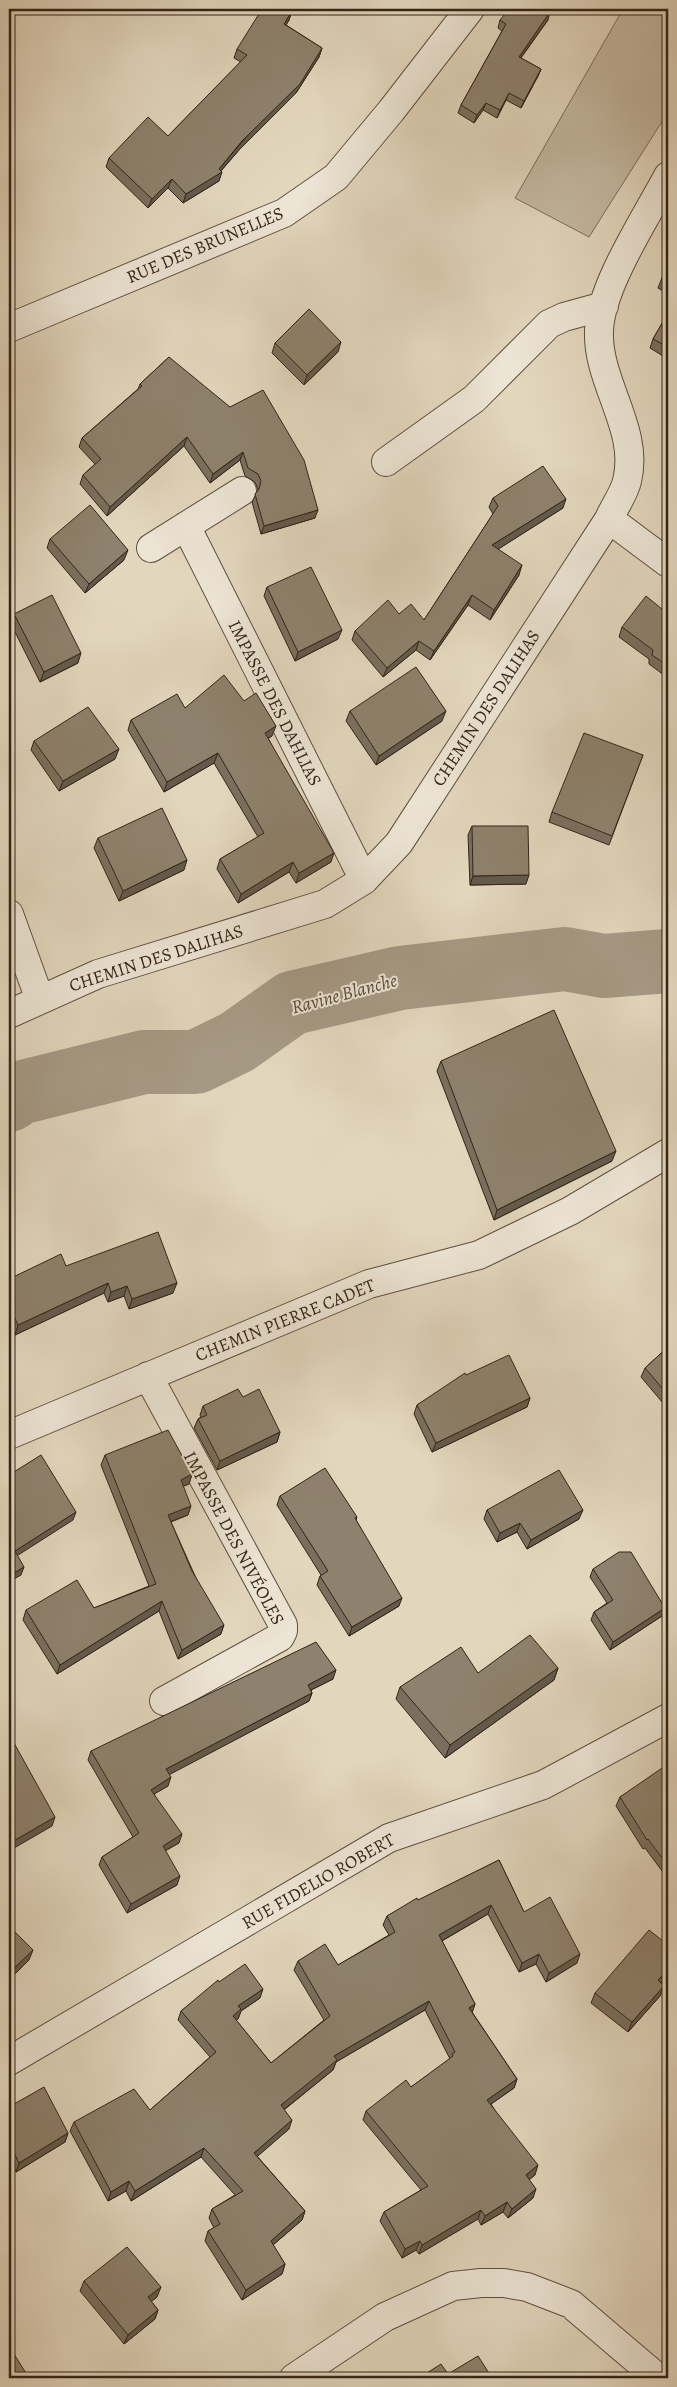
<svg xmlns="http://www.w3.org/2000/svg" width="677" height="2387" font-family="Alegreya,serif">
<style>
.green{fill:#c4b8a1;stroke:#7c6e5c}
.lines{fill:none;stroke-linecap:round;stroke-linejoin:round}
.river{stroke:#a69985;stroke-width:64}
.minor-casing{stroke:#5f5040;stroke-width:30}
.minor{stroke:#ece4d4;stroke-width:28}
.wall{fill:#7a6f5e;stroke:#332417}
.shaded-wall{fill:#635a4c;stroke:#332417}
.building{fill:#8e816d;stroke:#332417}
.labels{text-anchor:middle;stroke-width:4;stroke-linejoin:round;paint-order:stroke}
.street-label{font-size:18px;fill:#332417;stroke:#ece4d4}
.water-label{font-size:19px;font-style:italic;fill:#564738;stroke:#ece4d4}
</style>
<rect width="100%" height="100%" fill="#e2d6bd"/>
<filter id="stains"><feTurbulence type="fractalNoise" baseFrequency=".004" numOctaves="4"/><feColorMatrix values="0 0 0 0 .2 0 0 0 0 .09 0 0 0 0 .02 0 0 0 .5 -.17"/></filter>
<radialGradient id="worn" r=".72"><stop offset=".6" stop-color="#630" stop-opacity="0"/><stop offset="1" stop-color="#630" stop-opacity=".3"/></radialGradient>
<!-- green -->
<path class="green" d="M 623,9 L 668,9 L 668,112 L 589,237 L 515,198 Z"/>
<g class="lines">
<!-- river -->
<path class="river" d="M 9,1100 L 19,1093 L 144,1062 L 196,1062 L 237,1042 L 292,1003 L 400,978 L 565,959 L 604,966 L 668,961"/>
<!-- minor casing -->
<g class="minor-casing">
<path id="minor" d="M 9,328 L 284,213 L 336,177 L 391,111 L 470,9
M 386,462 L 474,399 L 549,324 L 564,317 L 604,306
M 609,519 L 668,563
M 186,526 L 364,880
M 151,548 L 242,491
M 9,914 L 40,1000
M 9,1014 L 98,974 L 325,904 L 364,880 L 399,843 L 609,519 C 614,507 624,494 627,481 C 640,429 597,383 599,331 C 600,287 647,216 668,176
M 148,1376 L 283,1625 L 283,1631 L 280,1637 L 164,1701
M 9,1435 L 369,1284 L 479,1255 L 570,1211 L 668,1153
M 9,2061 L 389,1838 L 543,1785 L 668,1718
M 294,2378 L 385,2317 L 453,2286 L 481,2283 L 504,2283 L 527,2287 L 571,2304 L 658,2378"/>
</g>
<!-- minor -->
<use href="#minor" class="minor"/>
</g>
<!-- wall -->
<path class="wall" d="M 573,9 L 584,9 L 581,13 Z
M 292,11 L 289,20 L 286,25 L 322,48 L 319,57 L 296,93 L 239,150 L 221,171 L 219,181 L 183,203 L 168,188 L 148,208 L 106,167 L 109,158 L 168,136 L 241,62 L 234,58 L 237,49 Z
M 500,20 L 548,20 L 521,58 L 541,69 L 538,76 L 521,108 L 506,100 L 497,118 L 483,110 L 474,123 L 458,113 L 461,105 L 502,31 L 498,28 Z
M 668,267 L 668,294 L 658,288 L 662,278 Z
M 668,313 L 668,359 L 650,348 L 653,339 Z
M 275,343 L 338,352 L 304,385 L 272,353 Z
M 169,357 L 315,518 L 261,534 L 252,502 L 258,490 L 255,482 L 245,476 L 240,460 L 210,483 L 184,446 L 107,516 L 80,484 L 83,475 L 95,464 L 79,447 L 82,438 L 138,389 L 140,384 Z
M 493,498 L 563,508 L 498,549 L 519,575 L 490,620 L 468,605 L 430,660 L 416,650 L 383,677 L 352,640 L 355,631 L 399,614 L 424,620 L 493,514 L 489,507 Z
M 50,539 L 124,560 L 85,593 L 47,548 Z
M 267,587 L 338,639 L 295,661 L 264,596 Z
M 14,614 L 78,663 L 40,682 L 11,624 Z
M 668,614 L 668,678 L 649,664 L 649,659 L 619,637 L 622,627 Z
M 185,708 L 272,736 L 268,738 L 331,862 L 296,883 L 289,872 L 238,903 L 217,869 L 220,859 L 258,837 L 214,763 L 164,792 L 128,730 L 131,720 Z
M 350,711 L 442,721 L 376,765 L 346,721 Z
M 34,741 L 115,759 L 59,791 L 31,750 Z
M 643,755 L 609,845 L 549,822 L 552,812 Z
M 472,826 L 526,884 L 470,885 L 468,835 Z
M 98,838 L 184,870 L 119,901 L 94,848 Z
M 441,1061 L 612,1161 L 494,1220 L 437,1071 Z
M 66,1266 L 173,1293 L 129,1309 L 124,1296 L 108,1302 L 104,1293 L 15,1335 L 9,1323 L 9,1279 Z
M 668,1347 L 668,1409 L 641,1377 L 645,1368 Z
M 466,1375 L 530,1398 L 527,1407 L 432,1452 L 414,1414 L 417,1405 Z
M 243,1397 L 280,1432 L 277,1442 L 217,1470 L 194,1428 L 198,1419 L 201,1417 L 200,1415 L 203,1406 Z
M 105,1455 L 192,1474 L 189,1484 L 183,1486 L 188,1515 L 171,1522 L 221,1634 L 178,1659 L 159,1611 L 57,1674 L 23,1620 L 26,1610 L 94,1608 L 149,1586 L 101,1465 Z
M 280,1496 L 357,1517 L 356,1520 L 399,1606 L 349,1636 L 317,1585 L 320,1576 L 321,1575 L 277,1505 Z
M 487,1510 L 579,1519 L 527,1549 L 517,1532 L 497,1542 L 484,1519 Z
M 593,1569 L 662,1616 L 610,1650 L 591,1620 L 594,1612 L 607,1603 L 590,1577 Z
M 558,1668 L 554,1680 L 445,1758 L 396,1699 L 400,1687 L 478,1673 Z
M 333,1679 L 311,1690 L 312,1693 L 309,1701 L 169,1774 L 168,1786 L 154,1794 L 179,1843 L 165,1851 L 177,1885 L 127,1913 L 99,1865 L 102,1857 L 133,1837 L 88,1760 L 91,1751 Z
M 668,1770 L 668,1879 L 645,1848 L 643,1849 L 616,1806 L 620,1797 Z
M 499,1860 L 524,1912 L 577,1963 L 546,1982 L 536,1964 L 519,1972 L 488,1914 L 442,1941 L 475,2004 L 472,2012 L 517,2079 L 514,2088 L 491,2104 L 535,2175 L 529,2179 L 533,2198 L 508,2218 L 503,2212 L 481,2225 L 478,2219 L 419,2254 L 416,2250 L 402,2258 L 380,2221 L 384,2212 L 421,2190 L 363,2120 L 366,2111 L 411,2087 L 450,2059 L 425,2010 L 336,2062 L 333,2070 L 284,2110 L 289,2129 L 257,2156 L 305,2211 L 302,2220 L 273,2245 L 285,2264 L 282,2274 L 242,2300 L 205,2241 L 208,2231 L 214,2228 L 209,2218 L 212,2209 L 235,2195 L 201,2157 L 131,2201 L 126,2191 L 108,2201 L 70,2131 L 74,2122 L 150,2110 L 210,2057 L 178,2020 L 181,2011 L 219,1982 L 260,1998 L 241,2011 L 238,2019 L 236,2020 L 271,2063 L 324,2020 L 294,1970 L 298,1961 L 338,1965 L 389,1935 L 383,1925 L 387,1916 Z
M 668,1975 L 661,1983 L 664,1986 L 660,1996 L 628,2032 L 591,2003 L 595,1993 Z
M 9,2107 L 68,2133 L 65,2142 L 16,2172 L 9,2158 Z
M 84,2281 L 157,2297 L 151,2301 L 158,2310 L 155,2319 L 124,2344 L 80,2291 Z"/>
<!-- shaded-wall -->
<path class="shaded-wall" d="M 292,11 L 289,20 L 281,33 L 284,24 Z
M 550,12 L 548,20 L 516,64 L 519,57 Z
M 322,48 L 319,57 L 296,93 L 239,150 L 218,174 L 222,172 L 219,181 L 183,203 L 186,194 L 219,169 Z
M 541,69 L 538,76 L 521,108 L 524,101 Z
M 509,93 L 506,100 L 497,118 L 500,110 Z
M 486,103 L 483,110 L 474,123 L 477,115 Z
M 172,179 L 168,188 L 148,208 L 152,199 Z
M 341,342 L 338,352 L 304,385 L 307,375 Z
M 187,437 L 184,446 L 107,516 L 110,507 Z
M 243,452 L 240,460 L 210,483 L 213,474 Z
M 566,499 L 563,508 L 489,555 L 492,545 Z
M 318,510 L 315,518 L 261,534 L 264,526 Z
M 128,550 L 124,560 L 85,593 L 89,584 Z
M 522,565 L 519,575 L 490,620 L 494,610 Z
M 472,595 L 468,605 L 430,660 L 434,651 Z
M 342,630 L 338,639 L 295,661 L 298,652 Z
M 419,641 L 416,650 L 383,677 L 387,668 Z
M 81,653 L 78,663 L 40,682 L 44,672 Z
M 446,711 L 442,721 L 376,765 L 379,756 Z
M 276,726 L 272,736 L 261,743 L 265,733 Z
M 119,749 L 115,759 L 59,791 L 63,781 Z
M 218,753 L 214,763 L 164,792 L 167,782 Z
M 334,853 L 331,862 L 296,883 L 299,873 Z
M 187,860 L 184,870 L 119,901 L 123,891 Z
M 293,862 L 289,872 L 238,903 L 241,894 Z
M 529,875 L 526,884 L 470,885 L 473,876 Z
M 616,1151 L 612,1161 L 494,1220 L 497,1210 Z
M 108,1283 L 104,1293 L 15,1335 L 18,1325 Z
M 177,1283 L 173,1293 L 129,1309 L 132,1299 Z
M 127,1286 L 124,1296 L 108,1302 L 111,1292 Z
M 530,1398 L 527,1407 L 432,1452 L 436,1443 Z
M 280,1432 L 277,1442 L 217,1470 L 220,1461 Z
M 192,1474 L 189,1484 L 177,1489 L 181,1480 Z
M 191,1506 L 188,1515 L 164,1524 L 168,1515 Z
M 583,1510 L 579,1519 L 527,1549 L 531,1540 Z
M 76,1512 L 73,1520 L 12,1559 L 15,1551 Z
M 520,1523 L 517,1532 L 497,1542 L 500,1533 Z
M 24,1567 L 21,1575 L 9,1582 L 9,1576 Z
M 402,1598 L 399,1606 L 349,1636 L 352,1627 Z
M 162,1601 L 159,1611 L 57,1674 L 60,1665 Z
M 665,1608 L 662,1616 L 610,1650 L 613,1642 Z
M 224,1625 L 221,1634 L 178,1659 L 182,1650 Z
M 558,1668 L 554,1680 L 445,1758 L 450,1745 Z
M 336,1670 L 333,1679 L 305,1693 L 308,1685 Z
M 312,1693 L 309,1701 L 163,1778 L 166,1769 Z
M 171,1777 L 168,1786 L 147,1798 L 151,1790 Z
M 55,1817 L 52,1826 L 9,1851 L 9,1847 L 10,1843 Z
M 182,1834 L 179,1843 L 159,1854 L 163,1846 Z
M 180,1876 L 177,1885 L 127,1913 L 131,1904 Z
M 491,1905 L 488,1914 L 436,1944 L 439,1935 Z
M 33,1950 L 29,1960 L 9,1980 L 9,1973 Z
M 539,1954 L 536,1964 L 519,1972 L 522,1963 Z
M 580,1954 L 577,1963 L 546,1982 L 549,1973 Z
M 668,1969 L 668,1975 L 654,1990 L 658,1980 Z
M 664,1986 L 660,1996 L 628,2032 L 632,2022 Z
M 263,1989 L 260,1998 L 241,2011 L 238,2019 L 229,2026 L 233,2016 L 238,2006 Z
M 429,2001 L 425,2010 L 336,2062 L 333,2070 L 277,2115 L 281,2105 L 334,2056 Z
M 475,2004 L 472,2013 L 469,2008 Z
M 517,2079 L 514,2088 L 484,2109 L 487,2100 Z
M 292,2120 L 289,2129 L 251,2162 L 254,2153 Z
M 68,2133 L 65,2142 L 16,2172 L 19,2163 Z
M 204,2148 L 201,2157 L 131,2201 L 135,2191 Z
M 538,2165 L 535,2175 L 523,2185 L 526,2175 Z
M 129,2181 L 126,2191 L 108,2201 L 111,2192 Z
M 536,2189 L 533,2198 L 508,2218 L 512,2209 Z
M 507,2202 L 503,2212 L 481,2225 L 485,2216 Z
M 481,2210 L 478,2219 L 419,2254 L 422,2245 Z
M 305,2211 L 302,2220 L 267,2250 L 271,2241 Z
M 420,2241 L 416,2250 L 402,2258 L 405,2249 Z
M 285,2264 L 282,2274 L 242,2300 L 246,2290 Z
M 161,2287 L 157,2297 L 145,2307 L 148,2297 Z
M 158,2310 L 155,2319 L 124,2344 L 128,2335 Z"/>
<!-- building -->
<path class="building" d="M 262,9 L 289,9 L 292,11 L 284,24 L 322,48 L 300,84 L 242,141 L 219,169 L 222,172 L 186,194 L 172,179 L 152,199 L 109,158 L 148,117 L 168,136 L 247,55 L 237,49 Z
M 509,9 L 546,9 L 550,12 L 519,57 L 541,69 L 524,101 L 509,93 L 500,110 L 486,103 L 477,115 L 461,105 L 506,24 L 500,20 Z
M 668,267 L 668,282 L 662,278 Z
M 309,309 L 341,342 L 307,375 L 275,343 Z
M 668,313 L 668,347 L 653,339 Z
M 169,357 L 230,407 L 263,390 L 304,460 L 318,510 L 264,526 L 255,494 L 259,489 L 261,481 L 258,474 L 248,468 L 243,452 L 213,474 L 187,437 L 110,507 L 83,475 L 101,459 L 82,438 L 142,386 L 140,384 Z
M 543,466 L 566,499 L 492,545 L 522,565 L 494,610 L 472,595 L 434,651 L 419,641 L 387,668 L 355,631 L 388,600 L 399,614 L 411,604 L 424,620 L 498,506 L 493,498 Z
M 90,505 L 128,550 L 89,584 L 50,539 Z
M 311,567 L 342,630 L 298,652 L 267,587 Z
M 52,595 L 81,653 L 44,672 L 14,614 Z
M 646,596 L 668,614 L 668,666 L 652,655 L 653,650 L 622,627 Z
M 416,667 L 446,711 L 379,756 L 350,711 Z
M 224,675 L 244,701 L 256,693 L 276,726 L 265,733 L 334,853 L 299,873 L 293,862 L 241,894 L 220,859 L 264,833 L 218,753 L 167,782 L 131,720 L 177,694 L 185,708 Z
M 88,707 L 119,749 L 63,781 L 34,741 Z
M 584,733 L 643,755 L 612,836 L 552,812 Z
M 162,808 L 187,860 L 123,891 L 98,838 Z
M 472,826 L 528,826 L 529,875 L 473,876 Z
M 554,1010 L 616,1151 L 497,1210 L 441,1061 Z
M 158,1232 L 177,1283 L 132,1299 L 127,1286 L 111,1292 L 108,1283 L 18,1325 L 9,1306 L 9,1279 L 61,1254 L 66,1266 Z
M 668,1347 L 668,1395 L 645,1368 Z
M 509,1355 L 530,1398 L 436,1443 L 417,1405 L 465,1373 L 466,1375 Z
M 238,1389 L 243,1397 L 259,1389 L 280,1432 L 220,1461 L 198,1419 L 207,1415 L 203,1406 Z
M 168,1430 L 192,1474 L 181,1480 L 191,1506 L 168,1515 L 192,1571 L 224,1625 L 182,1650 L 162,1601 L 60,1665 L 26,1610 L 77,1580 L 94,1608 L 156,1584 L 105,1455 Z
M 41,1455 L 76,1512 L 15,1551 L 24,1567 L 9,1576 L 9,1475 Z
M 325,1468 L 357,1517 L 355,1518 L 402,1598 L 352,1627 L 320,1576 L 328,1571 L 280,1496 Z
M 559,1470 L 583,1510 L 531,1540 L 520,1523 L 500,1533 L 487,1510 Z
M 619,1552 L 631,1552 L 665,1608 L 613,1642 L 594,1612 L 613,1600 L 593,1569 Z
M 530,1635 L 558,1668 L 450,1745 L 400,1687 L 461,1647 L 478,1673 Z
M 316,1642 L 336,1670 L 308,1685 L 312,1693 L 166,1769 L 171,1777 L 151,1790 L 182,1834 L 163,1846 L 180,1876 L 131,1904 L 102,1857 L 139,1833 L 91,1751 Z
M 9,1734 L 55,1817 L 10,1843 L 9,1841 Z
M 665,1766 L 668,1770 L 668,1866 L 648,1839 L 647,1840 L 620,1797 Z
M 499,1860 L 524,1912 L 550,1897 L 580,1954 L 549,1973 L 539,1954 L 522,1963 L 491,1905 L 439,1935 L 475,2004 L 469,2008 L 517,2079 L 487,2100 L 538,2165 L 526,2175 L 536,2189 L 512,2209 L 507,2202 L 485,2216 L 481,2210 L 422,2245 L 420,2241 L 405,2249 L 384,2212 L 428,2186 L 366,2111 L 406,2080 L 411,2087 L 453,2056 L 452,2054 L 455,2052 L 429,2001 L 334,2056 L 337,2060 L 281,2105 L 292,2120 L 254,2153 L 305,2211 L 271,2241 L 285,2264 L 246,2290 L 208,2231 L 220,2224 L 212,2209 L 243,2191 L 204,2148 L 135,2191 L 129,2181 L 111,2192 L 74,2122 L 134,2089 L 150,2110 L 216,2052 L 181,2011 L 218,1980 L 219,1982 L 245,1964 L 263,1989 L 238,2006 L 241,2009 L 233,2016 L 271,2063 L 330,2016 L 298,1961 L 325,1944 L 338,1965 L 395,1932 L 387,1916 L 417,1898 L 418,1900 Z
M 9,1926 L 33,1950 L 9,1973 Z
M 649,1930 L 668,1945 L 668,1969 L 658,1980 L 664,1986 L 632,2022 L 595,1993 Z
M 44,2087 L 68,2133 L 19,2163 L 9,2142 L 9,2107 Z
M 127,2247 L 161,2287 L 148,2297 L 158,2310 L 128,2335 L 84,2281 Z
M 9,2346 L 29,2378 L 9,2378 Z
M 478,2356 L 492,2378 L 419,2378 L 441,2364 L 448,2374 Z"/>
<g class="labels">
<!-- street labels -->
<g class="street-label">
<text transform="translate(205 245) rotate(-23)" y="6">RUE DES BRUNELLES</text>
<text transform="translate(275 703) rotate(63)" y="6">IMPASSE DES DAHLIAS</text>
<text transform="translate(486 708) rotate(-57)" y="6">CHEMIN DES DALIHAS</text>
<text transform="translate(156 958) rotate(-18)" y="6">CHEMIN DES DALIHAS</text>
<text transform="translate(285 1320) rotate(-22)" y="6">CHEMIN PIERRE CADET</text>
<text transform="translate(234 1538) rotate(62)" y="6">IMPASSE DES NIVÉOLES</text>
<text transform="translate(318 1881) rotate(-30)" y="6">RUE FIDELIO ROBERT</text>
</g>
<!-- water labels -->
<g class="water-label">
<text transform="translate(344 993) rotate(-15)" y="7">Ravine Blanche</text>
</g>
</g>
<!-- margin -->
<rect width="677" height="2387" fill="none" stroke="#e2d6bd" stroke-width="30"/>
<rect x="10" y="10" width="657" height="2367" fill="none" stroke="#332417" stroke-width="2.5"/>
<rect x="15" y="15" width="647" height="2357" fill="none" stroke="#332417"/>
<rect width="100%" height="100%" filter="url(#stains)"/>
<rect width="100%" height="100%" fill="url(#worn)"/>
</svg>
